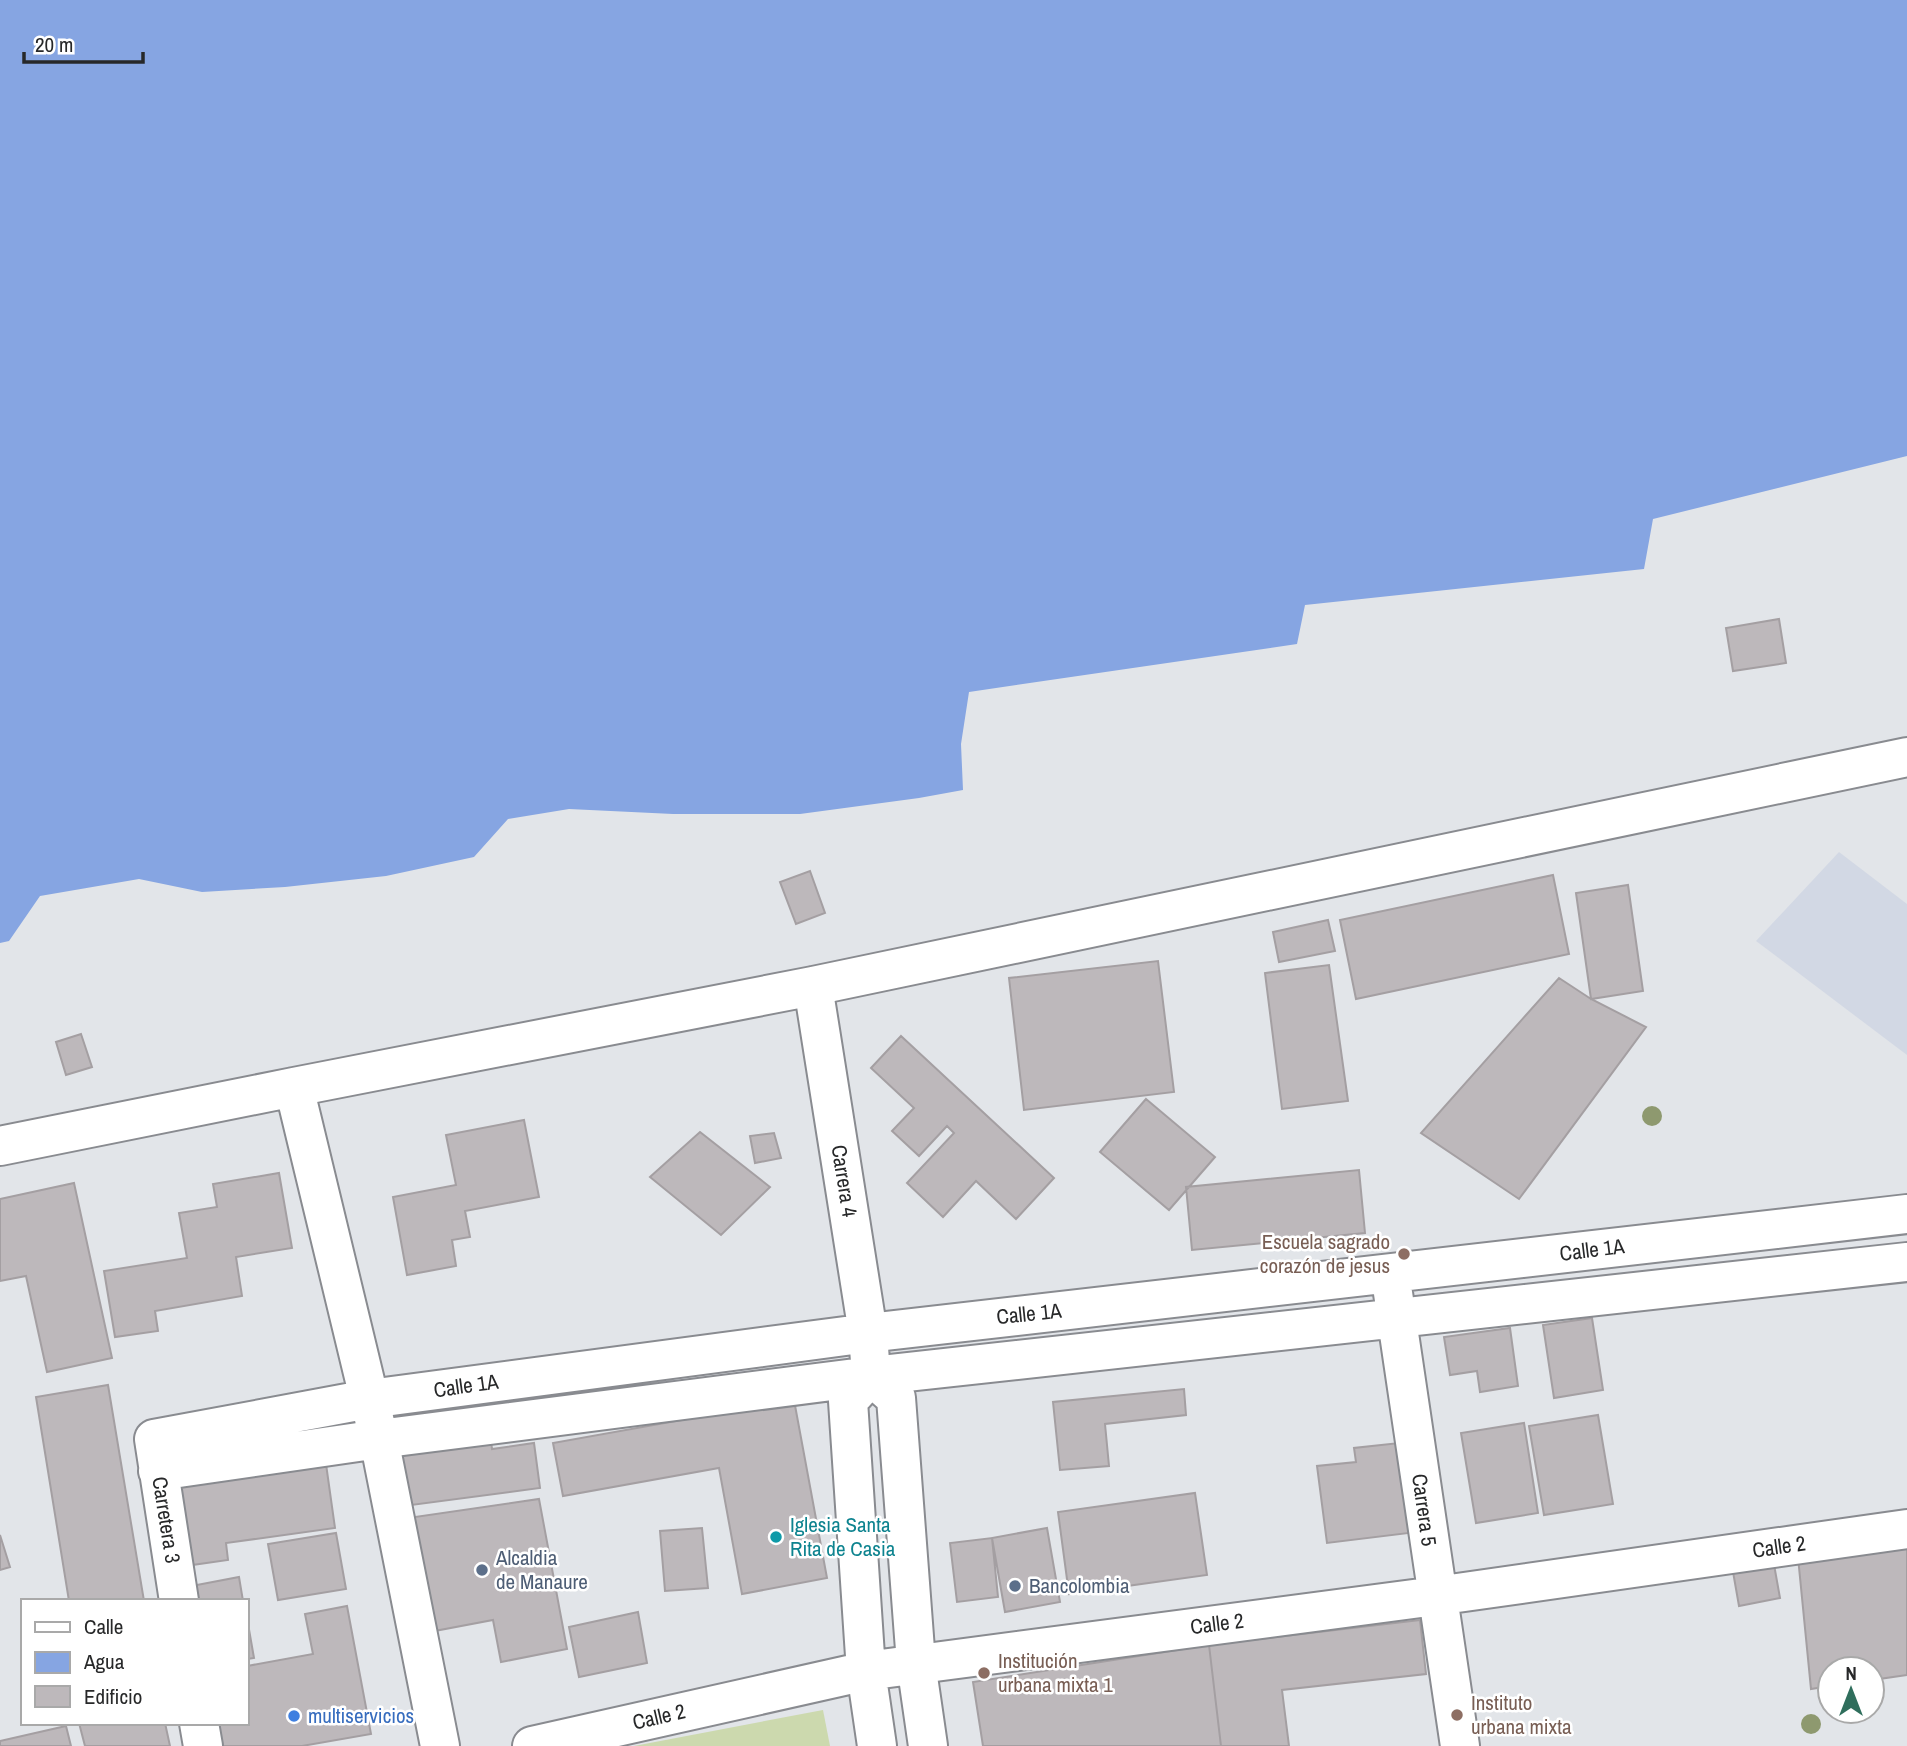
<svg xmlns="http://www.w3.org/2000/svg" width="1907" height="1746" font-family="'Archivo Narrow',sans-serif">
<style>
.built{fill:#d2d8e4}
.green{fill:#ccd9ae}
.water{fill:#86a5e2}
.building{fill:#bdb8bb;stroke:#a49fa2;stroke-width:2}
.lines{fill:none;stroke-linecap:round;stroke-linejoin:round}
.minor-casing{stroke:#898b90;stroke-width:42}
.minor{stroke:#fff;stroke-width:38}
.tree{fill:#8e996f}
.education-dot{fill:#8d6e63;stroke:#fff;stroke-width:2.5}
.culture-dot{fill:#0f9aa8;stroke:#fff;stroke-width:2.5}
.service-dot{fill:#5c6f8a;stroke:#fff;stroke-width:2.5}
.shop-dot{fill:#3f7fe0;stroke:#fff;stroke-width:2.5}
.labels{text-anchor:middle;stroke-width:5;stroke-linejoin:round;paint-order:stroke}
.street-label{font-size:21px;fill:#272829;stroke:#fff}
.education-label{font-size:21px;fill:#785e54;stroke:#fff;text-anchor:start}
.culture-label{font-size:21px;fill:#0d838f;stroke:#fff;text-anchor:start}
.service-label{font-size:21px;fill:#4e5e75;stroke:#fff;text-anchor:start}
.shop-label{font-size:21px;fill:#366cbe;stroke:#fff;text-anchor:start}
</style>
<rect width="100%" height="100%" fill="#e2e5e9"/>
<!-- built -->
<path class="built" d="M 1839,852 L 1907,904 L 1907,1055 L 1756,941 Z"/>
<!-- green -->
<path class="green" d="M 823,1710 L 830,1746 L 634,1746 Z"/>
<!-- water -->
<path class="water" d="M 0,0 L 1907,0 L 1907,456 L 1653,519 L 1644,569 L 1305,605 L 1297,644 L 969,692 L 961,744 L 963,790 L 919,798 L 800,814 L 673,814 L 569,809 L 508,819 L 474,857 L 386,876 L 285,887 L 202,892 L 139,879 L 40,896 L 9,941 L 0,943 Z"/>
<!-- building -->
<path class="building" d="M 1779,619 L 1786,663 L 1733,671 L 1726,628 Z
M 810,871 L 825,913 L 796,924 L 780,882 Z
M 1553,875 L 1569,954 L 1356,999 L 1340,920 Z
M 1628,885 L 1643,991 L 1591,999 L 1576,893 Z
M 1328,920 L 1335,951 L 1279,962 L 1273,932 Z
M 1158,961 L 1174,1092 L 1024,1110 L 1009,978 Z
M 1329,965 L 1348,1101 L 1282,1109 L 1265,973 Z
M 1559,978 L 1591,999 L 1646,1027 L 1519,1199 L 1421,1133 Z
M 81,1034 L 92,1067 L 66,1075 L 56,1042 Z
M 901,1036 L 1054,1178 L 1016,1219 L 976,1181 L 943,1217 L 907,1183 L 954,1133 L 947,1126 L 919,1156 L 892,1131 L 914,1108 L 871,1068 Z
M 1146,1099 L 1215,1157 L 1169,1210 L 1100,1152 Z
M 524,1120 L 539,1197 L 465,1211 L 470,1237 L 452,1240 L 456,1266 L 407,1275 L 393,1197 L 456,1185 L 446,1135 Z
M 700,1132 L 770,1187 L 721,1235 L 650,1177 Z
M 774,1133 L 781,1158 L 755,1163 L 750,1136 Z
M 1359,1170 L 1365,1233 L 1192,1250 L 1186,1187 Z
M 279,1173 L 292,1248 L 236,1257 L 242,1296 L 155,1311 L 158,1331 L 115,1337 L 104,1271 L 187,1258 L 179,1213 L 217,1207 L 213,1184 Z
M 74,1183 L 112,1358 L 47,1372 L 26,1276 L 0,1281 L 0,1199 Z
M 1592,1318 L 1603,1390 L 1554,1398 L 1543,1325 Z
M 1510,1328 L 1518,1386 L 1480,1392 L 1477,1371 L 1450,1375 L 1444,1337 Z
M 108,1385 L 144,1601 L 69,1601 L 36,1397 Z
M 1184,1389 L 1186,1415 L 1105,1424 L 1109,1466 L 1060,1470 L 1053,1402 Z
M 794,1400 L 827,1578 L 742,1594 L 719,1468 L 563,1496 L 553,1443 Z
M 1598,1415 L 1613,1504 L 1544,1515 L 1529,1426 Z
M 1524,1423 L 1538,1513 L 1476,1523 L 1461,1433 Z
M 490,1433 L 492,1449 L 534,1443 L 540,1488 L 404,1506 L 396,1446 Z
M 1399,1443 L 1409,1533 L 1327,1543 L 1317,1466 L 1356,1462 L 1354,1448 Z
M 326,1464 L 335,1528 L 226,1543 L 228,1560 L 178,1567 L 167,1484 Z
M 1195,1493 L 1207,1575 L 1069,1594 L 1058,1512 Z
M 539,1499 L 567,1649 L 501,1662 L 493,1620 L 424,1633 L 401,1519 Z
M 702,1528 L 708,1588 L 665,1591 L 660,1531 Z
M 1047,1528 L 1060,1602 L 1005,1612 L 992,1538 Z
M 336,1533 L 346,1589 L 278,1600 L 268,1544 Z
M 0,1535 L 10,1567 L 0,1570 Z
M 992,1538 L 998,1597 L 957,1602 L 950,1543 Z
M 1907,1541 L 1907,1675 L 1872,1680 L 1872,1669 L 1830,1669 L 1830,1686 L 1811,1689 L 1798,1557 Z
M 1773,1559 L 1780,1598 L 1739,1606 L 1732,1566 Z
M 239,1577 L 243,1601 L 184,1601 L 181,1588 Z
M 347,1606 L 371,1734 L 302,1746 L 208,1746 L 203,1723 L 247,1723 L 247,1666 L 313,1654 L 305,1614 Z
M 638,1612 L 647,1663 L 579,1677 L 569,1627 Z
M 247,1618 L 254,1658 L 247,1659 Z
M 1420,1620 L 1426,1674 L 1282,1690 L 1289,1746 L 1221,1746 L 1209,1645 Z
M 1209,1645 L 1221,1746 L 983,1746 L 973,1682 Z
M 79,1723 L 165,1723 L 170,1746 L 85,1746 Z
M 66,1726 L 71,1746 L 0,1746 L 0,1741 Z"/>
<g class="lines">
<!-- minor casing -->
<g class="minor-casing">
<path id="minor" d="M 813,986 L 868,1333 L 871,1376 L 896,1398 L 916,1663 L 928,1746
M 294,1087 L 379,1439 L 440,1746
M 0,1146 L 294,1087 L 813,986 L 1907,757
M 1393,1293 L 1460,1746
M 871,1376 L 848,1401 L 866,1671 L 877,1746
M 158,1471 L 379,1439 L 871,1376 L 1907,1262
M 179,1601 L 154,1439 L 369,1399 L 868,1333 L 1907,1214
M 199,1723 L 203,1746
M 532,1746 L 866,1671 L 1436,1596 L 1907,1529"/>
</g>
<!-- minor -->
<use href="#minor" class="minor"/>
</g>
<!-- trees -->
<g class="tree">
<circle cx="1652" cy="1116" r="10"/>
<circle cx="1811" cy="1724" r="10"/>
</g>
<!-- markers -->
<g class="education-dot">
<circle cx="1404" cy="1254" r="7"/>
<circle cx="984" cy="1673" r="7"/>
<circle cx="1457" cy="1715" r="7"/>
</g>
<circle class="culture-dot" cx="776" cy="1537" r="7"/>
<g class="service-dot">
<circle cx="482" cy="1570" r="7"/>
<circle cx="1015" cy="1586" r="7"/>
</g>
<circle class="shop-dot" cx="294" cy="1716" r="7"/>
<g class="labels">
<!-- street labels -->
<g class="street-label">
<text transform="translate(844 1181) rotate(81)" y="7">Carrera 4</text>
<text transform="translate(1592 1250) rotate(-7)" y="7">Calle 1A</text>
<text transform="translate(1029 1314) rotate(-6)" y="7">Calle 1A</text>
<text transform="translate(466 1386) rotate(-8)" y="7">Calle 1A</text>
<text transform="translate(1424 1510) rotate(82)" y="7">Carrera 5</text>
<text transform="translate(166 1520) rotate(81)" y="7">Carretera 3</text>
<text transform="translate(1779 1547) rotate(-8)" y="7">Calle 2</text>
<text transform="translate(1217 1624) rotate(-7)" y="7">Calle 2</text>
<text transform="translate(659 1717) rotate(-13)" y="7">Calle 2</text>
</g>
<!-- education labels -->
<g class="education-label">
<text x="1390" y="1249" text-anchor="end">Escuela sagrado<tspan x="1390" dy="24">corazón de jesus</tspan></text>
<text x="998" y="1668">Institución<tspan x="998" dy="24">urbana mixta 1</tspan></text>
<text x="1471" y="1710">Instituto<tspan x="1471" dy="24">urbana mixta</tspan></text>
</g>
<!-- culture labels -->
<g class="culture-label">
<text x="790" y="1532">Iglesia Santa<tspan x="790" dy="24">Rita de Casia</tspan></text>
</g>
<!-- service labels -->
<g class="service-label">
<text x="496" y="1565">Alcaldia<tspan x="496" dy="24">de Manaure</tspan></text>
<text x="1029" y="1593">Bancolombia</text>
</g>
<!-- shop labels -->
<g class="shop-label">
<text x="308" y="1723">multiservicios</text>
</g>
</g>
<!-- legend -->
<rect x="21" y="1599" width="228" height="126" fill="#ffffff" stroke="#a9a9a9" stroke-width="2"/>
<rect x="35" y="1622" width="35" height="10" fill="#ffffff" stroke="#a9a9a9" stroke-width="2"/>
<text x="84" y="1634" font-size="21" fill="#272829">Calle</text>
<rect x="35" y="1652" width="35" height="21" fill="#86a5e2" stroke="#a9a9a9" stroke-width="2"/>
<text x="84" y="1669" font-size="21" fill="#272829">Agua</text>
<rect x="35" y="1686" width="35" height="21" fill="#bdb8bb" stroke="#a9a9a9" stroke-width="2"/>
<text x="84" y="1704" font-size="21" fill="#272829">Edificio</text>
<!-- north arrow -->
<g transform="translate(1851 1690)"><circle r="33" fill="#ffffff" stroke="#a9a9a9" stroke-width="2"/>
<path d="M0-5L12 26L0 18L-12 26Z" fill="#2f6e5c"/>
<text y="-10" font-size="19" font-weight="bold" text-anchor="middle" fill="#272829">N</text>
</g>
<!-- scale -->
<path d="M24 52v10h119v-10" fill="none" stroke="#272829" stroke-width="3.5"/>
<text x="35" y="52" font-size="21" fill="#272829" stroke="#ffffff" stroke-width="5" paint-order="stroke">20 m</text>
</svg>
